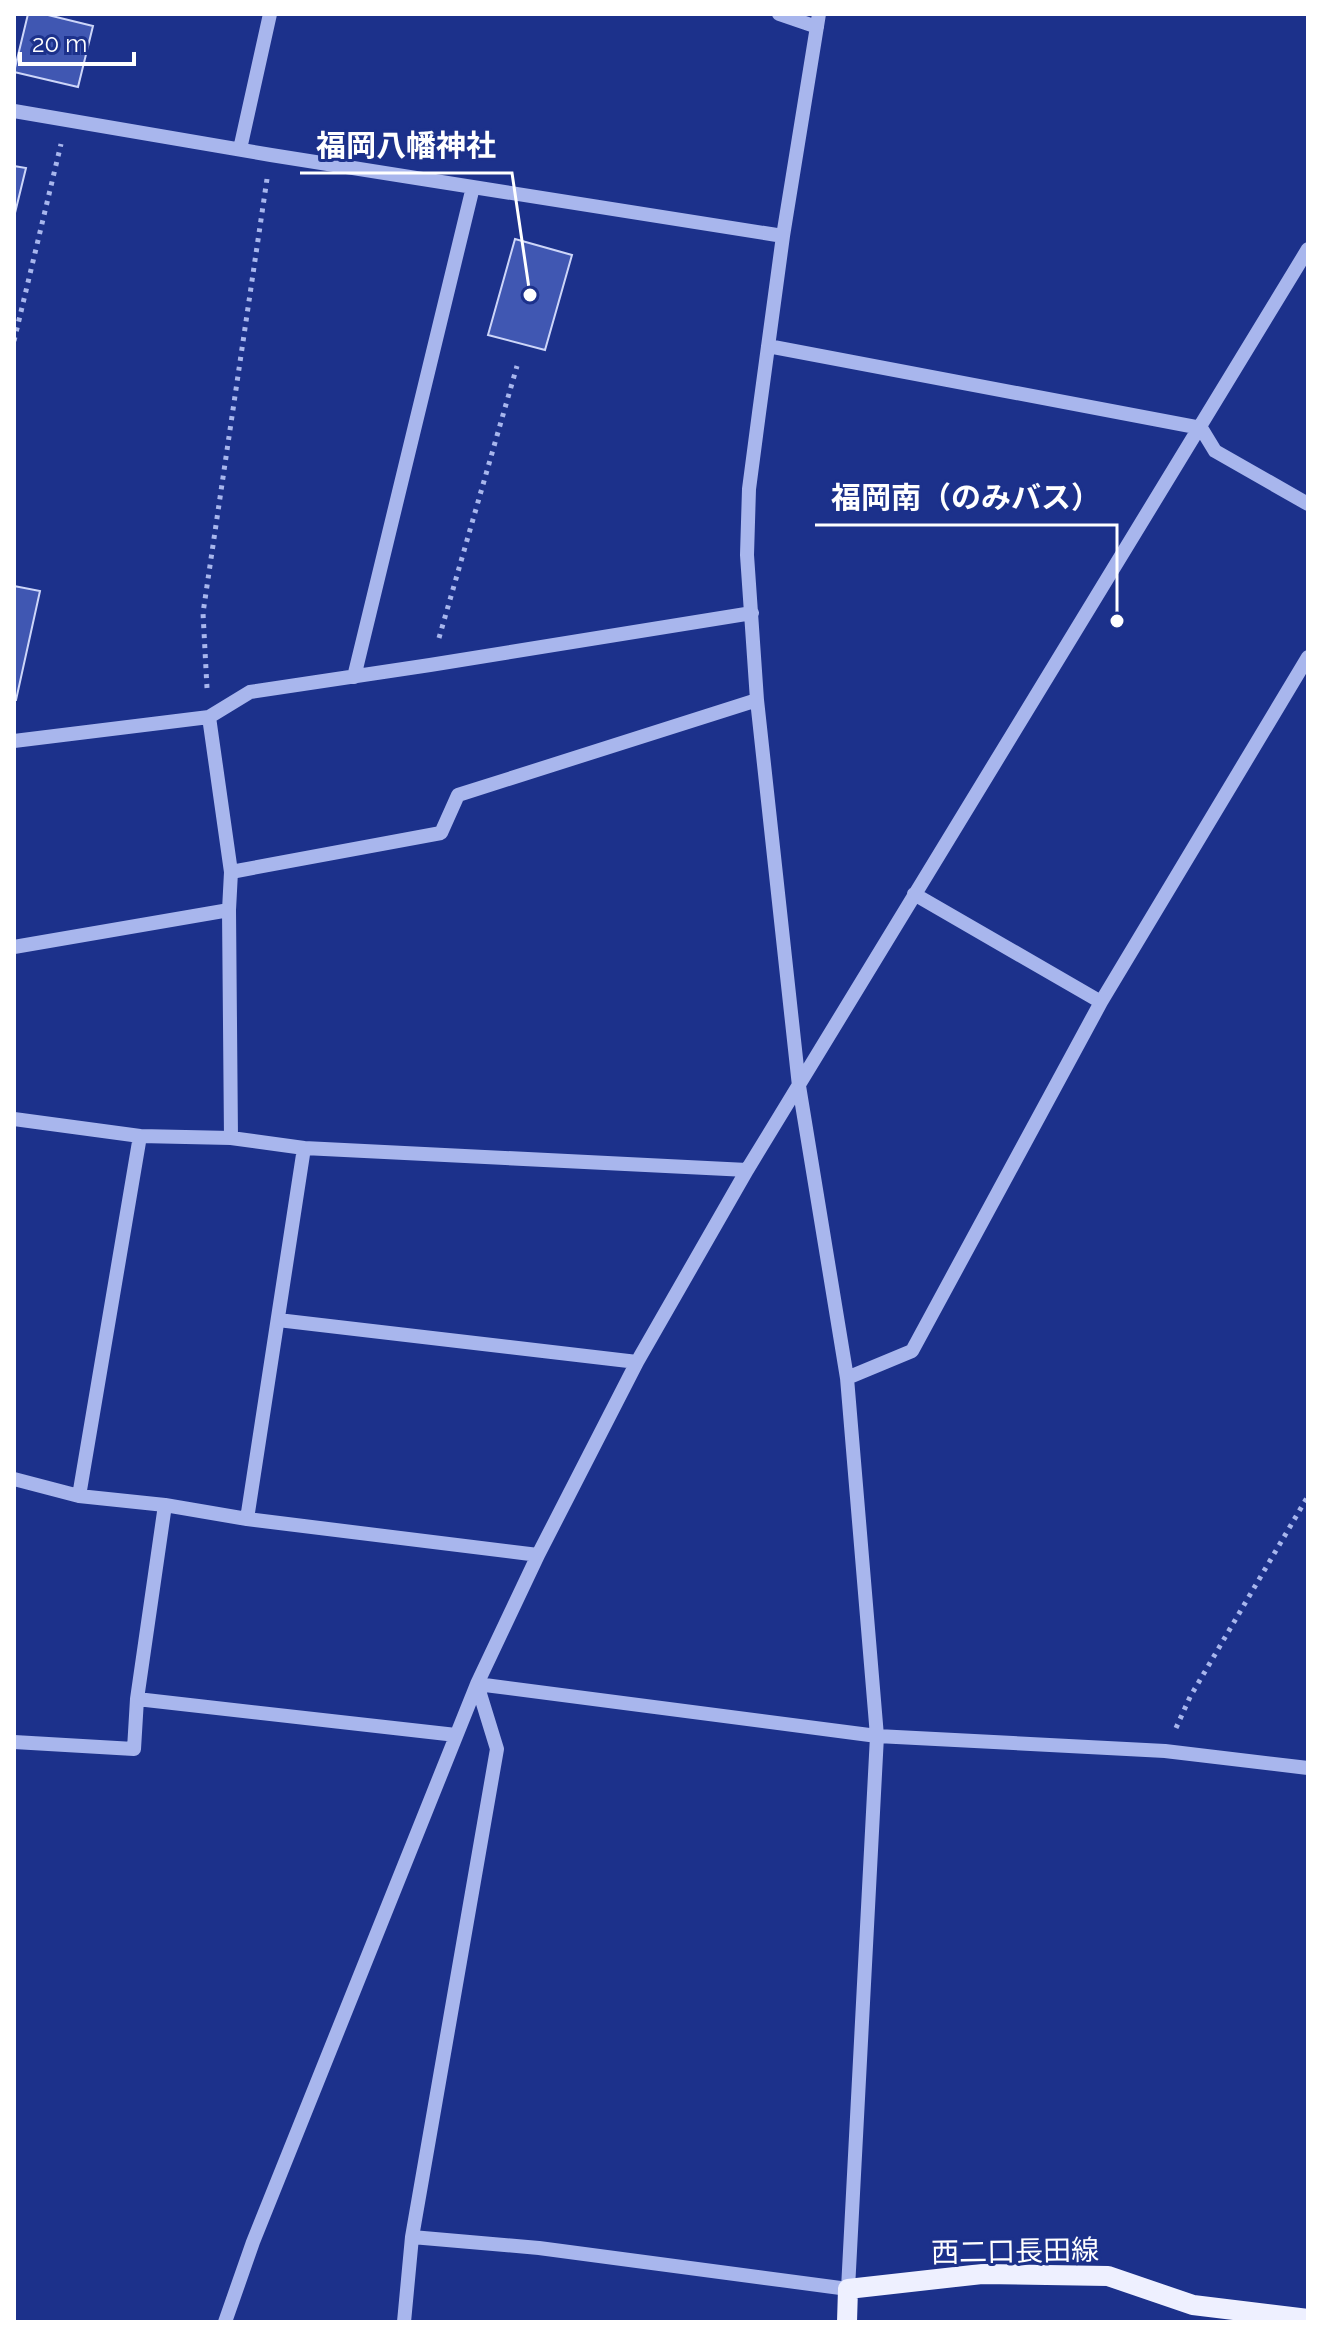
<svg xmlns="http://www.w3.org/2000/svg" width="1322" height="2336" font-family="Raleway,'Noto Sans JP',sans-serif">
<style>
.building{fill:#4057b2;stroke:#cdd6f9;stroke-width:2}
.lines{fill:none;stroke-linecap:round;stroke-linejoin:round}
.path{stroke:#a8b6ed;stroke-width:5;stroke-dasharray:4 6;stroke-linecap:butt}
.minor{stroke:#a8b6ed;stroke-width:14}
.major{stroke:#eef0ff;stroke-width:20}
.labels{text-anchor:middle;stroke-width:6;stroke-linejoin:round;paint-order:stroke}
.street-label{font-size:28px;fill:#fff;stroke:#1c318b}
.leader{fill:none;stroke:#fff;stroke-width:3}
.callout-dot{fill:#fff;stroke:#1c318b;stroke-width:3}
.callout-label{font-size:30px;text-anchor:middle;font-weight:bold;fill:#fff;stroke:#1c318b;stroke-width:6;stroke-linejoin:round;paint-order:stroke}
</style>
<rect width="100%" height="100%" fill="#1c318b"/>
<!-- building -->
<path class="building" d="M 28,14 L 44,14 L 93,26 L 78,87 L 14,72 Z
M 14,166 L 26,168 L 14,217 Z
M 515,239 L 572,255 L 545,350 L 488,335 Z
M 14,586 L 40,591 L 16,700 L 14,700 Z"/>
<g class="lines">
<!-- path -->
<path class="path" d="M 14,341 L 61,144
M 439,638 L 517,366
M 207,688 L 203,613 L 267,179
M 1176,1728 L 1190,1697 L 1308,1496"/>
<!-- minor -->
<path class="minor" d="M 779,14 L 817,27
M 14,111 L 271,155 L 783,236
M 240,149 L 270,14
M 768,346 L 1201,428 L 1215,451 L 1308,504
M 354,677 L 473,187
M 14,741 L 209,717 L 250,692 L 430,665 L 752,613
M 231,872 L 441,833 L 458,795 L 757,700
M 914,894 L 1101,1002
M 14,947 L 229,910
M 14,1119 L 140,1136
M 231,1138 L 304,1148 L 747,1170
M 278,1320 L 637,1362
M 847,1378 L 912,1351 L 1101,1002 L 1308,657
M 14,1479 L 79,1496 L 165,1505 L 247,1519 L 538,1555
M 79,1496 L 140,1136 L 231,1138 L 229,910 L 231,872 L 209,717
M 247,1519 L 304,1148
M 137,1699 L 456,1735
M 14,1742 L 134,1749 L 137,1699 L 165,1505
M 412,2237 L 539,2248 L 848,2289 L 877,1736 L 847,1378 L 799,1086 L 757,700 L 747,555 L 749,489 L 759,413 L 783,236 L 819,14
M 225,2322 L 253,2242 L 477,1684 L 538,1555 L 637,1362 L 747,1170 L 1308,249
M 404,2322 L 412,2237 L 497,1749 L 477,1684 L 877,1736 L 1165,1751 L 1308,1768"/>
<!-- major -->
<path class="major" d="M 847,2322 L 848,2289 L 982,2274 L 1108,2276 L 1193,2305 L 1308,2319"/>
</g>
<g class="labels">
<!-- street labels -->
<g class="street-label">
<text transform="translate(1015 2251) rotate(-1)" y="10">西二口長田線</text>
</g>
</g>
<!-- callouts -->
<path class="leader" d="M530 295L512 173H300M1117 621L1117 525H815"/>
<g class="callout-dot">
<circle cx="530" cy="295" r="8"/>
<circle cx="1117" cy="621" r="8"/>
</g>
<g class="callout-label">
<text x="406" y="156">福岡八幡神社</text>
<text x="966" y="508">福岡南（のみバス）</text>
</g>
<!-- border -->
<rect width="1322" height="2336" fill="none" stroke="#ffffff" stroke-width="32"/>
<!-- scale -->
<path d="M20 52v12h114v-12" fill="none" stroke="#ffffff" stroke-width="4"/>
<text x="32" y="52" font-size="24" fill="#ffffff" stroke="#1c318b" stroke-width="6" paint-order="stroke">20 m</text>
</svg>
